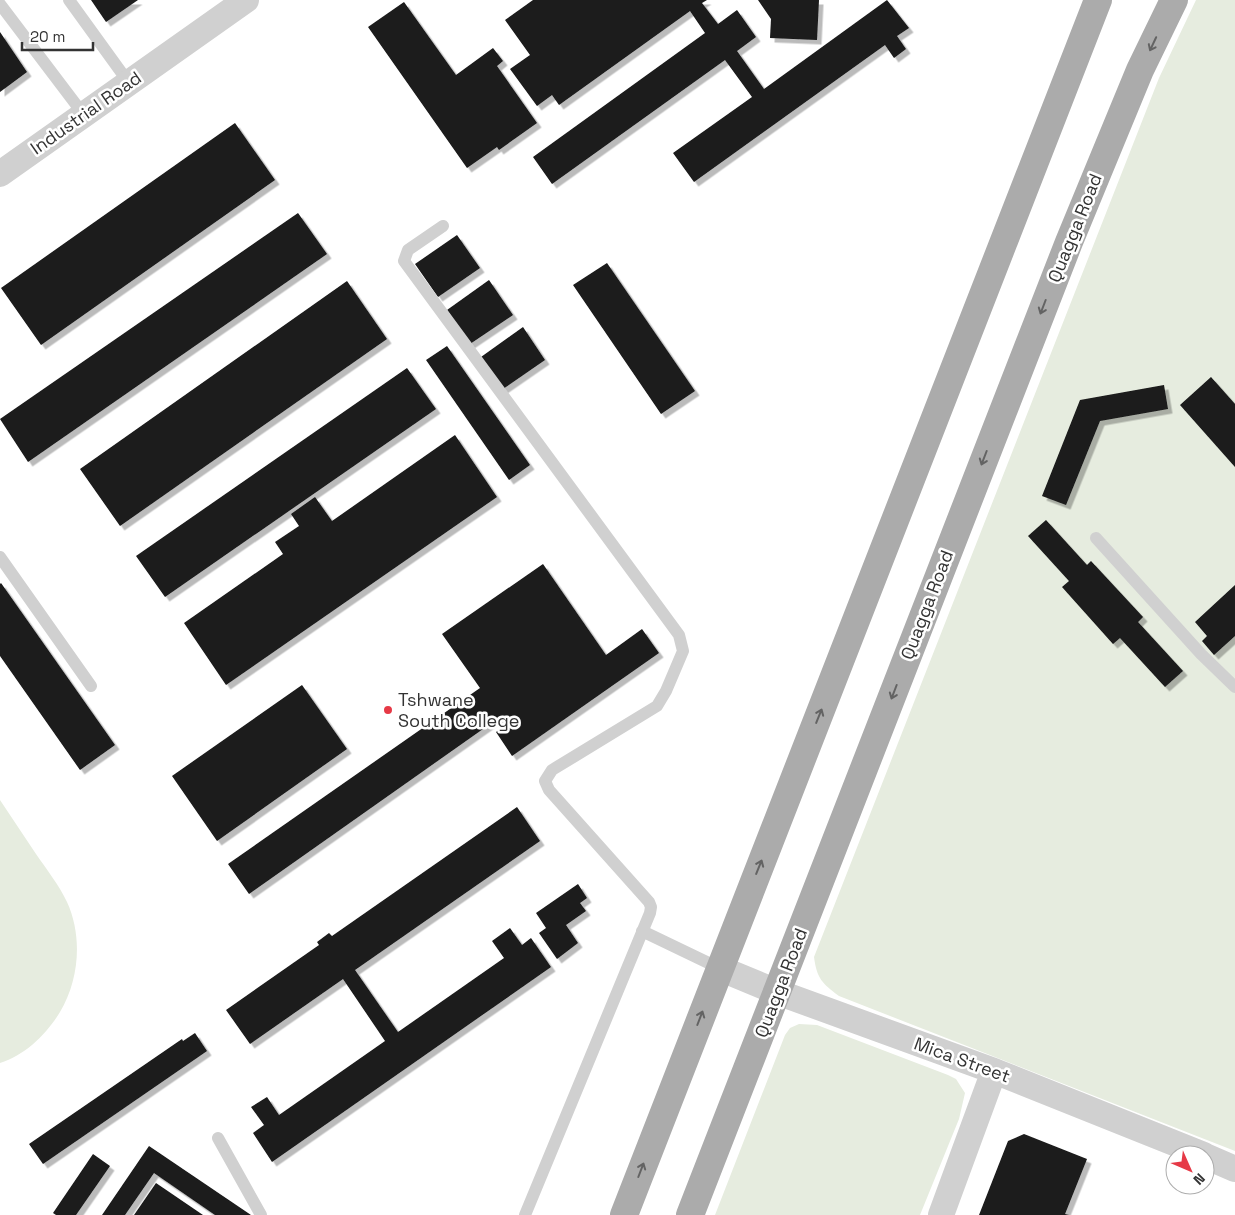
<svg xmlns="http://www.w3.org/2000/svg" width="1235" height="1215" font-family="'Space Grotesk',sans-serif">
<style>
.green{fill:#e6ecdf}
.building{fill:#1a1a1a;filter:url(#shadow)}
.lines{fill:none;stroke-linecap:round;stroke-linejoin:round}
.lane{stroke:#d0d0d0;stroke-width:12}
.street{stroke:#d0d0d0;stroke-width:26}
.primary{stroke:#ababab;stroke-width:28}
.oneway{stroke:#636363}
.poi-dot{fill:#e63946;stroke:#fff;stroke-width:2}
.labels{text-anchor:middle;stroke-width:5;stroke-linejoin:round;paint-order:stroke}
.street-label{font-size:18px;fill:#333;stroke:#fff}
.poi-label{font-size:18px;fill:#333;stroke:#fff;text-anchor:start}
</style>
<defs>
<filter id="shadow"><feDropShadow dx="4.5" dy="4.5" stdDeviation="0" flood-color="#0004"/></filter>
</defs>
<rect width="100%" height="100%" fill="#fff"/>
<!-- green -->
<path class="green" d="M 1196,0 L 1235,0 L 1235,1151 L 839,996 C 822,983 817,979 814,957 L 1159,78 Z
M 0,800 C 12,818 24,836 36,854 C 47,870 59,885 67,902 C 83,937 79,980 60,1012 C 46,1035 25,1055 0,1063 Z
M 799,1024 L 817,1025 L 948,1075 L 956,1079 L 965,1093 L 959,1119 L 920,1215 L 715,1215 L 785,1035 L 790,1028 Z"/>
<!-- building -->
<path class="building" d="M 91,0 L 138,0 L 106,22 Z
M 533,0 L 707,0 L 702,3 L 718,24 L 737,10 L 756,37 L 737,51 L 764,89 L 887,0 L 909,28 L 897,36 L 906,49 L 894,58 L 885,45 L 694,182 L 673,153 L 752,97 L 725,60 L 552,184 L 533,157 L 705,33 L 690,11 L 559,105 L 552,95 L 537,106 L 510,69 L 530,55 L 505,20 Z
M 758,0 L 819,0 L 817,40 L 770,38 L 771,19 Z
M 404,2 L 456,75 L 493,48 L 503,61 L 497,66 L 537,123 L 499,150 L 497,147 L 467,168 L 368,27 Z
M 0,32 L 27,72 L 0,92 Z
M 235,123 L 275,180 L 41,345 L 1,288 Z
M 298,213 L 327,254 L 28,462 L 0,419 Z
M 457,235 L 480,268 L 438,297 L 415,264 Z
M 607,263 L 695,391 L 661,414 L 573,285 Z
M 489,280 L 513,315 L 470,344 L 447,310 Z
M 347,281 L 387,339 L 120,526 L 80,469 Z
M 523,327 L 545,360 L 503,389 L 481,357 Z
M 447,346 L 530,465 L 509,480 L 426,360 Z
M 407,368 L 436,409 L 165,597 L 136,556 Z
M 1211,377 L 1235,404 L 1235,467 L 1180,405 Z
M 1164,385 L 1168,409 L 1100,421 L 1066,505 L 1042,496 L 1080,400 Z
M 455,435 L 497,497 L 226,685 L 184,623 L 283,554 L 275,542 L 299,526 L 291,514 L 315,497 L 332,521 Z
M 1046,520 L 1087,565 L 1091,561 L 1143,617 L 1138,622 L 1183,671 L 1165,687 L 1120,638 L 1113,644 L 1062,587 L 1069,581 L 1028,536 Z
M 543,564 L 606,655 L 642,629 L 659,653 L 512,756 L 496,732 L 506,725 L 500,717 L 249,894 L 228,864 L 480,688 L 442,634 Z
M 1,583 L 115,745 L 80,770 L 0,656 L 0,584 Z
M 1235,585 L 1235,636 L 1214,655 L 1202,641 L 1207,636 L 1195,622 Z
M 302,685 L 347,749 L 217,841 L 172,776 Z
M 517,807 L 540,841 L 355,970 L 398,1032 L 504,958 L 492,941 L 510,928 L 522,945 L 531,938 L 551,967 L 272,1162 L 253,1133 L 264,1125 L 251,1107 L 267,1097 L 279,1115 L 385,1041 L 343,979 L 250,1044 L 226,1010 L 319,945 L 317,942 L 329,933 L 332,936 Z
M 578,884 L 587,898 L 580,903 L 586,911 L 566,925 L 578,943 L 557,959 L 539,933 L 546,928 L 536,913 Z
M 195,1033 L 207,1051 L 43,1164 L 29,1144 L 182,1039 L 183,1041 Z
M 1024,1134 L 1087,1159 L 1065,1214 L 1069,1215 L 979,1215 L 1008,1141 Z
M 149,1146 L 251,1215 L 215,1215 L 154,1173 L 125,1215 L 102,1215 Z
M 93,1154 L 110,1166 L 76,1215 L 56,1215 L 53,1213 Z
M 156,1183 L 203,1215 L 134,1215 Z"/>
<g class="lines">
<!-- lane -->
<path class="lane" d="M 69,0 L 129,83
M 0,4 L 84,115
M 443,226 L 408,250 L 404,261 L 679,635 L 683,651 L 666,691 L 657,706 L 552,770 L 545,781 L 549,790 L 649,902 L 651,907 L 650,913 L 525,1215
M 1096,538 L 1201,654 L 1235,687
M 0,557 L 91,686
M 642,931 L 719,968
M 218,1138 L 261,1215"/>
<!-- street -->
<path class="street" d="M 0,174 L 246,0
M 719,968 L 777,992 L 994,1071 L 1204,1155
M 1205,1156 L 1235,1169
M 941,1215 L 994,1071"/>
<!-- primary -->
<path class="primary" d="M 624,1215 L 1098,0
M 690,1215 L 1069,242 L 1140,70 L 1174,0"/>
</g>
<!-- one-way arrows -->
<defs><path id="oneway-shaft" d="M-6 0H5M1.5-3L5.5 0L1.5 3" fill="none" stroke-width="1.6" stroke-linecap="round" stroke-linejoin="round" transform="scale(1.25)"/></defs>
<g class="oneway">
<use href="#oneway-shaft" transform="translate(1153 44) rotate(115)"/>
<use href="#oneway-shaft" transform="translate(1043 307) rotate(111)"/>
<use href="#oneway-shaft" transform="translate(984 458) rotate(111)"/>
<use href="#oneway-shaft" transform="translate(894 692) rotate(111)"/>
<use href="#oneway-shaft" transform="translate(819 716) rotate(-68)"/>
<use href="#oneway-shaft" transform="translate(759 867) rotate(-68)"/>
<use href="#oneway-shaft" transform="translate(700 1018) rotate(-69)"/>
<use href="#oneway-shaft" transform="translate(641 1170) rotate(-69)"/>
</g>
<!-- markers -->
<circle class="poi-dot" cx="388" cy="710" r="5"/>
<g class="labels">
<!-- street labels -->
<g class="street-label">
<text transform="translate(86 113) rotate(-35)" y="6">Industrial Road</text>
<text transform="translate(1075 228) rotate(-68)" y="6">Quagga Road</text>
<text transform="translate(927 605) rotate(-69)" y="6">Quagga Road</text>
<text transform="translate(781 983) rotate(-69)" y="6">Quagga Road</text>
<text transform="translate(962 1060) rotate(20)" y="6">Mica Street</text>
</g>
<!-- poi labels -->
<g class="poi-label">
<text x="398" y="706">Tshwane<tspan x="398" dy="21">South College</tspan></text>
</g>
</g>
<!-- north arrow -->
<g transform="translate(1190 1170) rotate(135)"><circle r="24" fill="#ffffff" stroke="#adadad"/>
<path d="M0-4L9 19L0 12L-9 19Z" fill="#e63946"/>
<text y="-8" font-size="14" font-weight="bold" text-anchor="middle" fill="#333333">N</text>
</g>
<!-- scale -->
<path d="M22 42v8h71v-8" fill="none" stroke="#333333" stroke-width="2.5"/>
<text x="30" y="42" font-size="15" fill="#333333" stroke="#ffffff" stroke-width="4" paint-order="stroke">20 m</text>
</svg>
